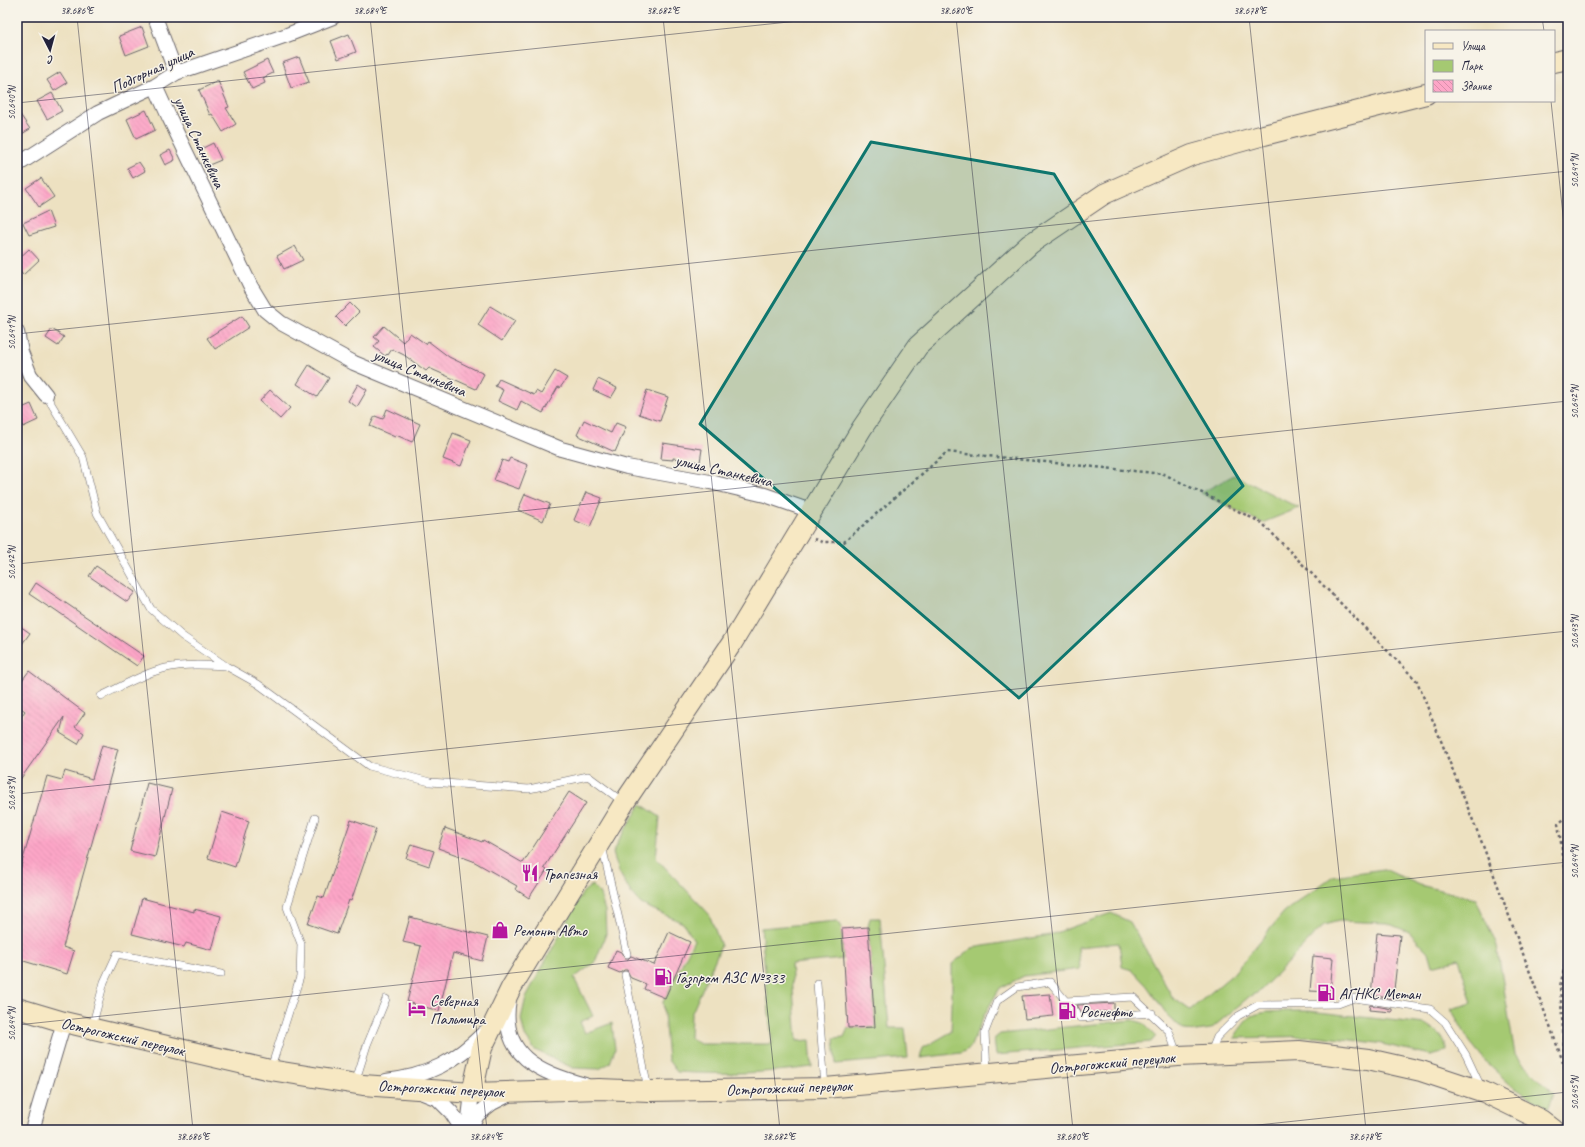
<svg xmlns="http://www.w3.org/2000/svg" width="1585" height="1147" font-family="Caveat,sans-serif">
<style>
.green{fill:#a5c972;stroke:#647656}
.building{fill:url(#building-back-hatch)}
.lines{fill:none;stroke-linecap:round;stroke-linejoin:round}
.service-casing{stroke:#69656a;stroke-width:8}
.minor-casing{stroke:#69656a;stroke-width:16}
.secondary-casing{stroke:#69656a;stroke-width:22}
.path{stroke:#69656a;stroke-width:2.5;stroke-dasharray:3 3;stroke-linecap:butt}
.service{stroke:#fff;stroke-width:7}
.minor{stroke:#fff;stroke-width:14}
.secondary{stroke:#f7e8c3;stroke-width:20}
.marked{fill:#0f766e;fill-opacity:0.2;stroke:#0f766e;stroke-width:3;stroke-linejoin:round}
.ticks{fill:none;stroke:#22223b;stroke-width:1;stroke-opacity:0.45}
.labels{text-anchor:middle;stroke-width:3;stroke-linejoin:round;paint-order:stroke}
.street-label{font-size:16px;fill:#22223b;stroke:#f7f3e8}
.poi-label{font-size:16px;fill:#22223b;stroke:#f7f3e8;text-anchor:start}
.neatline{fill:none;stroke:#22223b;stroke-width:1.5}
.ticks-label{font-size:10px;text-anchor:middle;fill:#22223b}
</style>
<defs>
<pattern id="building-back-hatch" width="6" height="6" patternUnits="userSpaceOnUse"><rect width="6" height="6" fill="#fda6c7"/><path d="M-1 5l2 2M0 0l6 6M5-1l2 2" fill="none" stroke="#d98fac"/></pattern>
</defs>
<rect width="100%" height="100%" fill="#f7f3e8"/>
<filter id="ink" filterUnits="userSpaceOnUse"><feTurbulence type="fractalNoise" baseFrequency=".025" numOctaves="2"/><feDisplacementMap in="SourceGraphic" scale="8" xChannelSelector="R" yChannelSelector="G"/><feConvolveMatrix kernelMatrix="1 2 1 2 8 2 1 2 1" color-interpolation-filters="sRGB"/></filter>
<filter id="wash" filterUnits="userSpaceOnUse"><feTurbulence type="fractalNoise" baseFrequency=".012" numOctaves="4" result="noise"/><feDisplacementMap in="SourceGraphic" scale="16" xChannelSelector="R" yChannelSelector="G"/><feGaussianBlur stdDeviation="0.9" result="paint"/><feColorMatrix in="noise" values="0 0 0 0 0 0 0 0 0 0 0 0 0 0 0 0 0 1.4 0 .05"/><feComposite in="paint" operator="in"/></filter>
<g filter="url(#wash)">
<rect width="100%" height="100%" fill="#ede1c1"/>
<!-- green -->
<path class="green" d="M 1234,475 L 1299,508 L 1262,523 L 1201,493 Z
M 641,804 L 660,817 L 656,858 L 709,914 L 721,946 L 691,1015 L 690,1038 L 700,1044 L 772,1044 L 761,928 L 837,921 L 842,929 L 843,959 L 791,964 L 797,1041 L 810,1040 L 812,1067 C 768,1073 722,1075 677,1072 L 668,1060 L 663,1002 L 694,940 L 683,923 L 641,904 L 631,893 L 619,872 L 613,853 L 619,840 Z
M 1384,869 L 1420,885 L 1476,899 L 1497,946 L 1515,1055 L 1554,1094 L 1548,1109 L 1512,1086 L 1488,1064 L 1470,1042 L 1451,1009 L 1472,1003 L 1459,959 L 1432,966 L 1428,952 L 1409,932 L 1387,923 L 1339,921 L 1324,925 L 1259,992 L 1250,996 L 1211,1029 L 1196,1031 L 1184,1030 L 1168,1016 L 1147,986 L 1132,970 L 1122,967 L 1119,943 L 1078,947 L 1080,969 L 1024,976 L 1000,988 L 984,1015 L 970,1048 L 961,1053 L 920,1058 L 923,1048 L 951,1032 L 952,1005 L 952,964 L 972,948 L 1050,935 L 1111,913 L 1130,922 L 1173,998 L 1190,1010 L 1233,974 L 1284,912 L 1333,876 Z
M 592,885 L 600,894 L 605,911 L 606,934 L 595,962 L 574,978 L 593,1016 L 580,1022 L 585,1033 L 612,1023 L 615,1049 L 610,1063 L 599,1069 L 573,1068 L 535,1050 L 525,1036 L 521,1019 L 526,997 L 583,892 Z
M 870,918 L 880,918 L 889,1028 L 905,1028 L 908,1058 L 836,1064 L 834,1038 L 844,1037 L 848,1028 L 875,1027 L 868,927 Z
M 1309,1011 L 1425,1024 C 1436,1031 1446,1037 1446,1051 L 1431,1055 L 1377,1043 L 1317,1036 L 1234,1038 C 1239,1030 1245,1021 1252,1016 C 1263,1010 1296,1011 1309,1011 Z
M 1133,1020 L 1143,1023 L 1156,1036 L 1151,1042 L 996,1055 L 994,1039 L 1000,1034 Z"/>
<g id="blocks">
<!-- building -->
<path class="building" d="M 142,27 L 149,46 L 126,55 L 119,36 Z
M 349,34 L 356,52 L 338,59 L 331,41 Z
M 299,57 L 309,82 L 291,88 L 282,63 Z
M 267,60 L 273,73 L 263,78 L 265,83 L 252,89 L 243,72 Z
M 60,72 L 67,83 L 54,91 L 47,80 Z
M 218,81 L 229,107 L 226,108 L 236,124 L 223,132 L 212,114 L 210,115 L 199,90 Z
M 52,93 L 62,111 L 47,119 L 37,101 Z
M 17,110 L 30,129 L 17,137 Z
M 146,110 L 155,130 L 136,139 L 127,119 Z
M 213,143 L 221,160 L 209,165 L 201,149 Z
M 170,150 L 175,160 L 165,165 L 160,155 Z
M 139,162 L 145,171 L 133,178 L 127,168 Z
M 41,178 L 54,197 L 39,207 L 26,188 Z
M 48,211 L 54,227 L 29,235 L 23,223 Z
M 295,246 L 303,260 L 284,269 L 277,256 Z
M 29,249 L 39,260 L 23,275 L 17,268 L 17,260 Z
M 350,303 L 359,312 L 345,326 L 336,317 Z
M 490,306 L 515,321 L 502,341 L 478,325 Z
M 242,316 L 249,327 L 215,349 L 207,338 Z
M 384,326 L 403,342 L 410,333 L 426,344 L 428,341 L 449,357 L 484,374 L 476,389 L 429,368 L 426,371 L 404,355 L 392,349 L 388,355 L 387,354 L 385,356 L 374,347 L 379,341 L 374,337 Z
M 52,329 L 64,337 L 58,346 L 46,338 Z
M 309,365 L 329,378 L 317,397 L 297,384 Z
M 555,371 L 567,378 L 560,388 L 558,387 L 543,413 L 521,401 L 517,410 L 498,401 L 503,390 L 495,386 L 499,379 L 534,395 L 536,391 L 541,394 Z
M 598,379 L 617,388 L 611,398 L 593,390 Z
M 358,384 L 367,390 L 357,407 L 348,401 Z
M 270,390 L 290,408 L 280,419 L 260,401 Z
M 647,390 L 668,397 L 660,421 L 639,414 Z
M 31,404 L 38,420 L 23,427 L 17,414 L 17,410 Z
M 387,409 L 420,424 L 412,442 L 396,435 L 395,437 L 370,426 L 375,416 L 383,419 Z
M 584,420 L 611,433 L 616,423 L 626,427 L 615,452 L 577,435 Z
M 453,433 L 471,440 L 461,466 L 443,459 Z
M 663,443 L 702,449 L 700,462 L 673,458 L 673,460 L 661,459 Z
M 510,458 L 528,465 L 519,489 L 494,480 L 502,460 L 508,462 Z
M 586,492 L 602,498 L 590,527 L 574,520 Z
M 525,494 L 550,504 L 543,521 L 518,510 Z
M 96,566 L 135,592 L 127,602 L 89,576 Z
M 36,583 L 144,656 L 137,666 L 51,607 L 50,608 L 29,594 Z
M 17,624 L 30,633 L 17,651 Z
M 29,671 L 85,713 L 75,727 L 84,733 L 78,744 L 60,733 L 64,717 L 17,784 L 17,722 L 25,711 L 17,705 L 17,687 Z
M 102,745 L 118,749 L 63,947 L 74,951 L 67,974 L 17,959 L 17,880 L 47,776 L 62,780 L 65,771 L 92,779 Z
M 147,783 L 172,789 L 155,857 L 130,851 Z
M 569,792 L 586,803 L 544,868 L 547,870 L 529,898 L 515,889 L 517,886 L 473,861 L 438,848 L 445,828 L 482,842 L 483,840 L 523,863 Z
M 222,812 L 249,821 L 235,867 L 208,858 Z
M 351,820 L 376,829 L 351,901 L 349,900 L 337,934 L 308,924 L 318,896 L 324,898 Z
M 411,844 L 434,851 L 429,866 L 406,858 Z
M 142,898 L 194,912 L 194,909 L 221,916 L 212,950 L 186,943 L 184,947 L 132,934 Z
M 410,917 L 488,937 L 482,961 L 453,953 L 439,1011 L 407,1002 L 421,946 L 403,942 Z
M 868,927 L 875,1027 L 848,1028 L 842,929 Z
M 669,932 L 690,942 L 665,998 L 644,989 L 646,984 L 631,978 L 627,970 L 624,970 L 620,973 L 608,968 L 616,950 L 621,952 L 625,959 L 628,959 L 631,956 L 654,965 Z
M 1377,933 L 1400,935 L 1393,999 L 1371,995 Z
M 1313,956 L 1333,958 L 1330,992 L 1310,991 Z
M 1050,994 L 1053,1016 L 1025,1019 L 1022,996 Z
M 1114,1003 L 1114,1011 L 1082,1013 L 1077,1005 Z
M 1370,1005 L 1392,1009 L 1392,1012 L 1369,1010 Z"/>
</g>
</g>
<g filter="url(#ink)">
<use href="#blocks" fill-opacity="0" stroke="#69656a" stroke-width="1"/>
<g class="lines">
<!-- service casing -->
<g class="service-casing">
<path id="service" d="M 46,395 L 83,457 L 97,513 L 151,609 L 182,636 L 226,666 L 258,684 L 369,766 L 430,782 L 529,789 L 588,776 L 623,802
M 101,696 C 122,686 144,673 166,668 C 185,664 205,665 225,666
M 602,846 L 627,954
M 625,975 L 648,1089
M 817,983 L 825,1087
M 1066,1001 L 1133,997 L 1169,1031 L 1177,1054
M 92,1027 L 104,982 L 117,954 L 221,974
M 1211,1052 L 1217,1037 L 1238,1016 L 1258,1005 L 1338,1004 L 1354,998 L 1430,1009 L 1445,1022 L 1466,1055 L 1481,1087
M 271,1068 L 300,977 L 301,944 L 287,907 L 315,818
M 987,1072 L 985,1032 L 997,1001 L 1017,987 L 1050,982 L 1080,1018 L 1152,1013
M 355,1083 L 367,1045 L 386,999"/>
</g>
<!-- minor casing -->
<g class="minor-casing">
<path id="minor" d="M 155,17 L 176,73
M 155,86 L 169,117 L 251,287 L 265,310 L 281,323 L 354,363 L 561,449 L 627,467 L 710,482 L 765,495 L 811,511
M 17,165 L 98,113 L 155,86 L 176,73 L 287,35 L 333,17
M 17,332 L 21,352 L 30,375 L 46,395
M 509,999 C 499,1056 539,1072 585,1085
M 386,1081 C 429,1076 455,1062 485,1032
M 423,1093 L 438,1099 L 451,1112 L 463,1130
M 468,1126 L 472,1093
M 32,1130 L 64,1022
M 470,1130 L 477,1115 L 492,1103 L 510,1094"/>
</g>
<!-- secondary casing -->
<g class="secondary-casing">
<path id="secondary" d="M 1554,62 L 1568,59
M 17,1008 L 64,1022 L 270,1070 L 363,1085 L 472,1093 L 599,1089 L 649,1091 L 825,1088 L 1178,1056 L 1299,1051 L 1368,1059 L 1421,1071 L 1484,1092 L 1541,1120 L 1554,1130
M 472,1093 L 482,1048 L 511,988 L 624,803 L 732,643 L 862,428 L 918,346 L 1030,244 L 1104,194 L 1192,155 L 1264,135 L 1426,94"/>
</g>
<!-- path -->
<path class="path" d="M 814,539 L 822,542 L 844,542 L 947,452 L 1164,474 L 1262,523 L 1417,681 L 1482,843 L 1565,1067 L 1568,1069
M 1568,816 L 1558,824 L 1568,886
M 1565,1063 L 1560,986 L 1568,953"/>
<!-- service -->
<use href="#service" class="service"/>
<!-- minor -->
<use href="#minor" class="minor"/>
<!-- secondary -->
<use href="#secondary" class="secondary"/>
</g>
</g>
<!-- marked area -->
<path class="marked" d="M 871,142 L 1054,174 L 1243,486 L 1019,698 L 700,424 Z"/>
<!-- ticks -->
<path class="ticks" d="M 77,17 L 193,1130M 370,17 L 487,1130M 663,17 L 780,1130M 956,17 L 1073,1130M 1249,17 L 1366,1130M 1542,17 L 1544,31M 1551,101 L 1568,263M 17,103 L 836,17M 17,334 L 1568,171M 17,564 L 1568,401M 17,794 L 1568,631M 17,1025 L 1568,862M 1211,1130 L 1568,1092"/>
<!-- icons -->
<defs>
<g id="restaurant-bare" transform="scale(1.38)"><path d="M-5-6h1v4h1v-4h1v4h1v-4h1v5L-1.5 .5V6h-2V.5L-5-1ZM5-6V6H3V1.5H1.5Q1.5-4 5-6Z" fill="#b5179e" stroke="#f7f3e8" stroke-width="2.5" paint-order="stroke"/></g>
<g id="shop-bare" transform="scale(1.38)"><path d="M-5-2.5h2.3a2.7 3.5 0 0 1 5.4 0H5L5.5 6h-11ZM-1.5-2.5h3a1.5 2.3 0 0 0-3 0Z" fill="#b5179e" stroke="#f7f3e8" stroke-width="2.5" paint-order="stroke"/></g>
<g id="fuel-bare" transform="scale(1.38)"><path d="M-5.5-6h7V0h2V4h1.3V-2.5L3-4.5l.8-.8L6-3V5H2.5V1h-1V6h-7ZM-4.2-4.7v3.2H.2V-4.7Z" fill="#b5179e" stroke="#f7f3e8" stroke-width="2.5" paint-order="stroke"/></g>
<g id="hotel-bare" transform="scale(1.38)"><path d="M-6-4.5h1.5V1H6V5H4.5V3h-9V5H-6ZM-4 0a1.8 1.8 0 1 1 3.6 0ZM.5 0V-2.5h3Q6-2.5 6 0Z" fill="#b5179e" stroke="#f7f3e8" stroke-width="2.5" paint-order="stroke"/></g>
</defs>
<g fill-rule="evenodd">
<use href="#restaurant-bare" x="530" y="873"/>
<use href="#shop-bare" x="500" y="930"/>
<use href="#fuel-bare" x="663" y="977"/>
<use href="#fuel-bare" x="1326" y="993"/>
<use href="#hotel-bare" x="417" y="1009"/>
<use href="#fuel-bare" x="1067" y="1011"/>
</g>
<g class="labels">
<!-- street labels -->
<g class="street-label">
<text transform="translate(152 69) rotate(-25)" y="6">Подгорная улица</text>
<text transform="translate(200 142) rotate(65)" y="6">улица Станкевича</text>
<text transform="translate(420 372) rotate(23)" y="6">улица Станкевича</text>
<text transform="translate(724 470) rotate(13)" y="6">улица Станкевича</text>
<text transform="translate(123 1036) rotate(13)" y="6">Острогожский переулок</text>
<text transform="translate(1112 1062) rotate(-5)" y="6">Острогожский переулок</text>
<text transform="translate(789 1087) rotate(-2)" y="6">Острогожский переулок</text>
<text transform="translate(441 1088) rotate(3)" y="6">Острогожский переулок</text>
</g>
<!-- poi labels -->
<g class="poi-label">
<text x="543" y="879">Трапезная</text>
<text x="513" y="936">Ремонт Авто</text>
<text x="676" y="983">Газпром АЗС №333</text>
<text x="1339" y="999">АГНКС Метан</text>
<text x="430" y="1006">Северная<tspan x="430" dy="18">Пальмира</tspan></text>
<text x="1080" y="1017">Роснефть</text>
</g>
</g>
<!-- margin -->
<rect width="1585" height="1147" fill="none" stroke="#f7f3e8" stroke-width="44"/>
<!-- legend -->
<rect x="1425" y="30" width="130" height="72" fill="#f7f3e8" stroke="#a29fa3"/>
<rect x="1433" y="43" width="20" height="6" fill="#f7e8c3" stroke="#a29fa3"/>
<text x="1461" y="50" font-size="12" fill="#22223b">Улица</text>
<rect x="1433" y="60" width="20" height="12" fill="#a5c972" stroke="#a29fa3"/>
<text x="1461" y="70" font-size="12" fill="#22223b">Парк</text>
<rect x="1433" y="80" width="20" height="12" fill="url(#building-back-hatch)" stroke="#a29fa3"/>
<text x="1461" y="90" font-size="12" fill="#22223b">Здание</text>
<!-- north arrow -->
<g transform="translate(50 50) rotate(174)" stroke="#f7f3e8" stroke-width="3" paint-order="stroke">
<path d="M0-3L7 15L0 10L-7 15Z" fill="#22223b"/>
<text y="-6" font-size="11" font-weight="bold" text-anchor="middle" fill="#22223b">С</text>
</g>
<rect x="22" y="22" width="1541" height="1103" class="neatline"/>
<g class="ticks-label">
<text x="77" y="14">38.686°E</text>
<text x="370" y="14">38.684°E</text>
<text x="663" y="14">38.682°E</text>
<text x="956" y="14">38.680°E</text>
<text x="1250" y="14">38.678°E</text>
<text transform="translate(11 103) rotate(-90)" y="4">50.640°N</text>
<text transform="translate(1574 171) rotate(-90)" y="4">50.641°N</text>
<text transform="translate(11 333) rotate(-90)" y="4">50.641°N</text>
<text transform="translate(1574 402) rotate(-90)" y="4">50.642°N</text>
<text transform="translate(11 563) rotate(-90)" y="4">50.642°N</text>
<text transform="translate(1574 632) rotate(-90)" y="4">50.643°N</text>
<text transform="translate(11 794) rotate(-90)" y="4">50.643°N</text>
<text transform="translate(1574 862) rotate(-90)" y="4">50.644°N</text>
<text transform="translate(11 1024) rotate(-90)" y="4">50.644°N</text>
<text transform="translate(1574 1093) rotate(-90)" y="4">50.645°N</text>
<text x="193" y="1140">38.686°E</text>
<text x="486" y="1140">38.684°E</text>
<text x="779" y="1140">38.682°E</text>
<text x="1072" y="1140">38.680°E</text>
<text x="1365" y="1140">38.678°E</text>
</g>
</svg>
